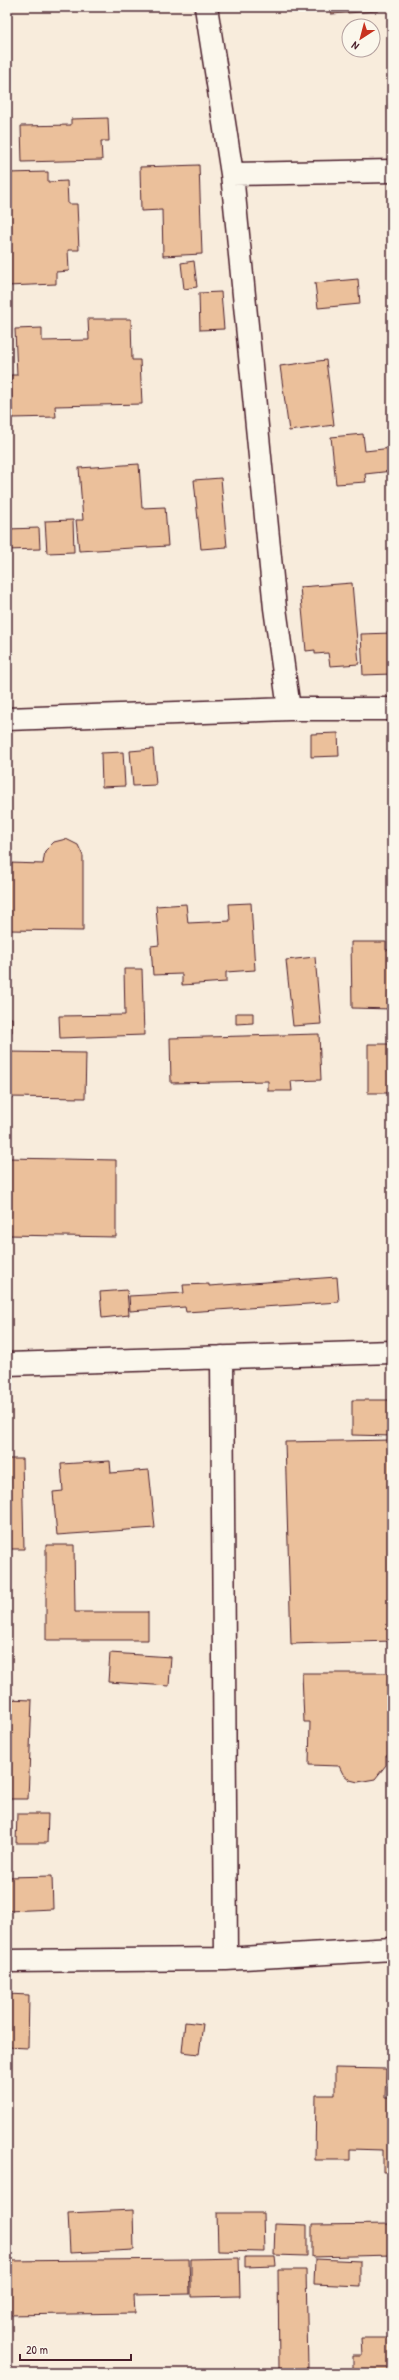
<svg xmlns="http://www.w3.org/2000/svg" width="399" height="2380" font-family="'Patrick Hand',sans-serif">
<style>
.building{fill:#ebc09b;stroke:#4a1f2b}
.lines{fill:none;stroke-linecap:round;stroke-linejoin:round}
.minor-casing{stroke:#4a1f2b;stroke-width:25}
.minor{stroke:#fbf7ec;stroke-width:22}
</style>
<rect width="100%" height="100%" fill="#f8ecdc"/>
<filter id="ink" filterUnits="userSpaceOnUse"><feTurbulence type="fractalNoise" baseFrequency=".025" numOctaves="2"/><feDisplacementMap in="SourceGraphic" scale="8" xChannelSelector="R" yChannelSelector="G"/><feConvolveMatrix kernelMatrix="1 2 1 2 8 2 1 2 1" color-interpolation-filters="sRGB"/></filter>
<g filter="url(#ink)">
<!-- building -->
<path class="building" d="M 331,7 L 378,7 L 378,11 L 331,14 Z
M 108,118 L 109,141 L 101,141 L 102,160 L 22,162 L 21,126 L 71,125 L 71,119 Z
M 199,165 L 202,254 L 163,256 L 162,210 L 141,211 L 140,167 Z
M 48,172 L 48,182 L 67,181 L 68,204 L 77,204 L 79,250 L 68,250 L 69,271 L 56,272 L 56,284 L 7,286 L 7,173 Z
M 194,261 L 197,287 L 184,289 L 181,263 Z
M 358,279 L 360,304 L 318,308 L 315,283 Z
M 221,292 L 224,329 L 200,330 L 199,293 Z
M 88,319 L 131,319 L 132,360 L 140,360 L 142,404 L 55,406 L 56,417 L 12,418 L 11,375 L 17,375 L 15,329 L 42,328 L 42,341 L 89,340 Z
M 326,360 L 334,425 L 289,431 L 280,366 Z
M 363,434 L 365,451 L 392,448 L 392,471 L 365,474 L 366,482 L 336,484 L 331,437 Z
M 139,464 L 142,508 L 165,507 L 168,546 L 79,551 L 76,520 L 83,520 L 79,468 Z
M 221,478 L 227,547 L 201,549 L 194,480 Z
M 73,520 L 74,552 L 47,553 L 45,521 Z
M 39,528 L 40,549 L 7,550 L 7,529 Z
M 352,583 L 359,664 L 330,666 L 328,653 L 315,654 L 315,650 L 306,651 L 300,587 Z
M 392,633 L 392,674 L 363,675 L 361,634 Z
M 338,733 L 339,756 L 311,757 L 311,734 Z
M 153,749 L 156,785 L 133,786 L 130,751 Z
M 123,752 L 125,786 L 102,787 L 101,753 Z
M 66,839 L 78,845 L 83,856 L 83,931 L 7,930 L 9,863 L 43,864 L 45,851 L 54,842 Z
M 251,903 L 255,970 L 226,972 L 226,982 L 182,985 L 182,974 L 153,975 L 151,946 L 159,945 L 156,906 L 186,904 L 188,923 L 230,921 L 229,904 Z
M 351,942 L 386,942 L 386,950 L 392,950 L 392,1009 L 352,1008 Z
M 315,957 L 321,1024 L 293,1026 L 286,960 Z
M 124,969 L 142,969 L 144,1035 L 60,1038 L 59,1016 L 125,1015 Z
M 236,1013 L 253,1013 L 253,1023 L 236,1024 Z
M 7,1018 L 12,1018 L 12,1032 L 7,1032 Z
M 319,1034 L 321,1080 L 291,1081 L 292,1091 L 268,1091 L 268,1081 L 171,1083 L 170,1038 Z
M 368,1044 L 392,1044 L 392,1093 L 368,1093 Z
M 7,1052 L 86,1053 L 85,1098 L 7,1097 Z
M 7,1158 L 116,1160 L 116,1237 L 7,1235 Z
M 337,1277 L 339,1302 L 186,1312 L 185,1307 L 130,1311 L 129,1296 L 184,1293 L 183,1285 L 209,1284 L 209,1286 Z
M 127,1290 L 129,1315 L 102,1318 L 100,1292 Z
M 352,1400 L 392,1400 L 392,1436 L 352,1435 Z
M 392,1440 L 392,1641 L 291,1644 L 285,1442 Z
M 7,1459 L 22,1459 L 24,1549 L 7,1549 Z
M 110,1461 L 111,1473 L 149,1470 L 155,1528 L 57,1535 L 53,1492 L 63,1491 L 61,1464 Z
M 46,1545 L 74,1545 L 75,1612 L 148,1612 L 148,1640 L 46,1640 Z
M 110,1653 L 171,1657 L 169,1686 L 108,1682 Z
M 302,1673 L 391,1673 L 392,1755 L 386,1756 L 386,1765 L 375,1779 L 358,1782 L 350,1780 L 343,1774 L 339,1766 L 309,1765 L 310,1722 L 304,1722 Z
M 7,1699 L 32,1700 L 28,1799 L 7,1799 Z
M 17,1814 L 48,1814 L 47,1843 L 16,1843 Z
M 52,1876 L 53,1909 L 7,1911 L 7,1877 Z
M 7,1994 L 29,1995 L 28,2048 L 7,2047 Z
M 185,2022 L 203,2024 L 199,2054 L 182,2052 Z
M 335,2068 L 386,2069 L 385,2098 L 392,2098 L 392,2172 L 383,2172 L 383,2150 L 350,2149 L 350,2160 L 315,2160 L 316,2095 L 335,2095 Z
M 133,2210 L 134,2250 L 70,2253 L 68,2213 Z
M 217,2213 L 263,2213 L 264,2252 L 218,2251 Z
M 275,2224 L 307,2225 L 307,2256 L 274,2255 Z
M 392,2224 L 392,2255 L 312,2257 L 312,2225 Z
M 245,2257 L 275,2257 L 276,2266 L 245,2267 Z
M 239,2258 L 240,2296 L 191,2297 L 191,2259 Z
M 189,2259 L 190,2294 L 134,2295 L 135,2313 L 7,2315 L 7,2261 Z
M 315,2259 L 360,2261 L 360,2286 L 314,2284 Z
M 278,2270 L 306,2270 L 308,2368 L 279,2369 Z
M 361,2338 L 392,2338 L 392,2373 L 353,2373 L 353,2356 L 362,2356 Z"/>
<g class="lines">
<!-- minor casing -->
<g class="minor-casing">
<path id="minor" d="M 206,7 L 232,174 L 275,608 L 289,709
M 232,174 L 392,171
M 7,719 L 289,709 L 392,709
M 222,1357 L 226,1959
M 7,1364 L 392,1352
M 7,1961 L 226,1959 L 392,1949"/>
</g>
<!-- minor -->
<use href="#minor" class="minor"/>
</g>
</g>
<!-- margin -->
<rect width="399" height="2380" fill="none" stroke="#fbf7ec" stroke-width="24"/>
<rect x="12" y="12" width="375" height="2356" fill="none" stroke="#4a1f2b" stroke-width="1.5" filter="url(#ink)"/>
<!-- north arrow -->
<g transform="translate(361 38) rotate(216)"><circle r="19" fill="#fbf7ec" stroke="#b4a19f"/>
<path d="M0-3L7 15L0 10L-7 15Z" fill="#c8321e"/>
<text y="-6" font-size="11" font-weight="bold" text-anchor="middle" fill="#4a1f2b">N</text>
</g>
<!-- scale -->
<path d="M20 2354v6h111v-6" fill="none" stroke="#4a1f2b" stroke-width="2"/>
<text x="26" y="2354" font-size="12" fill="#4a1f2b" stroke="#fbf7ec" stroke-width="3" paint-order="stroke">20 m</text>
</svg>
